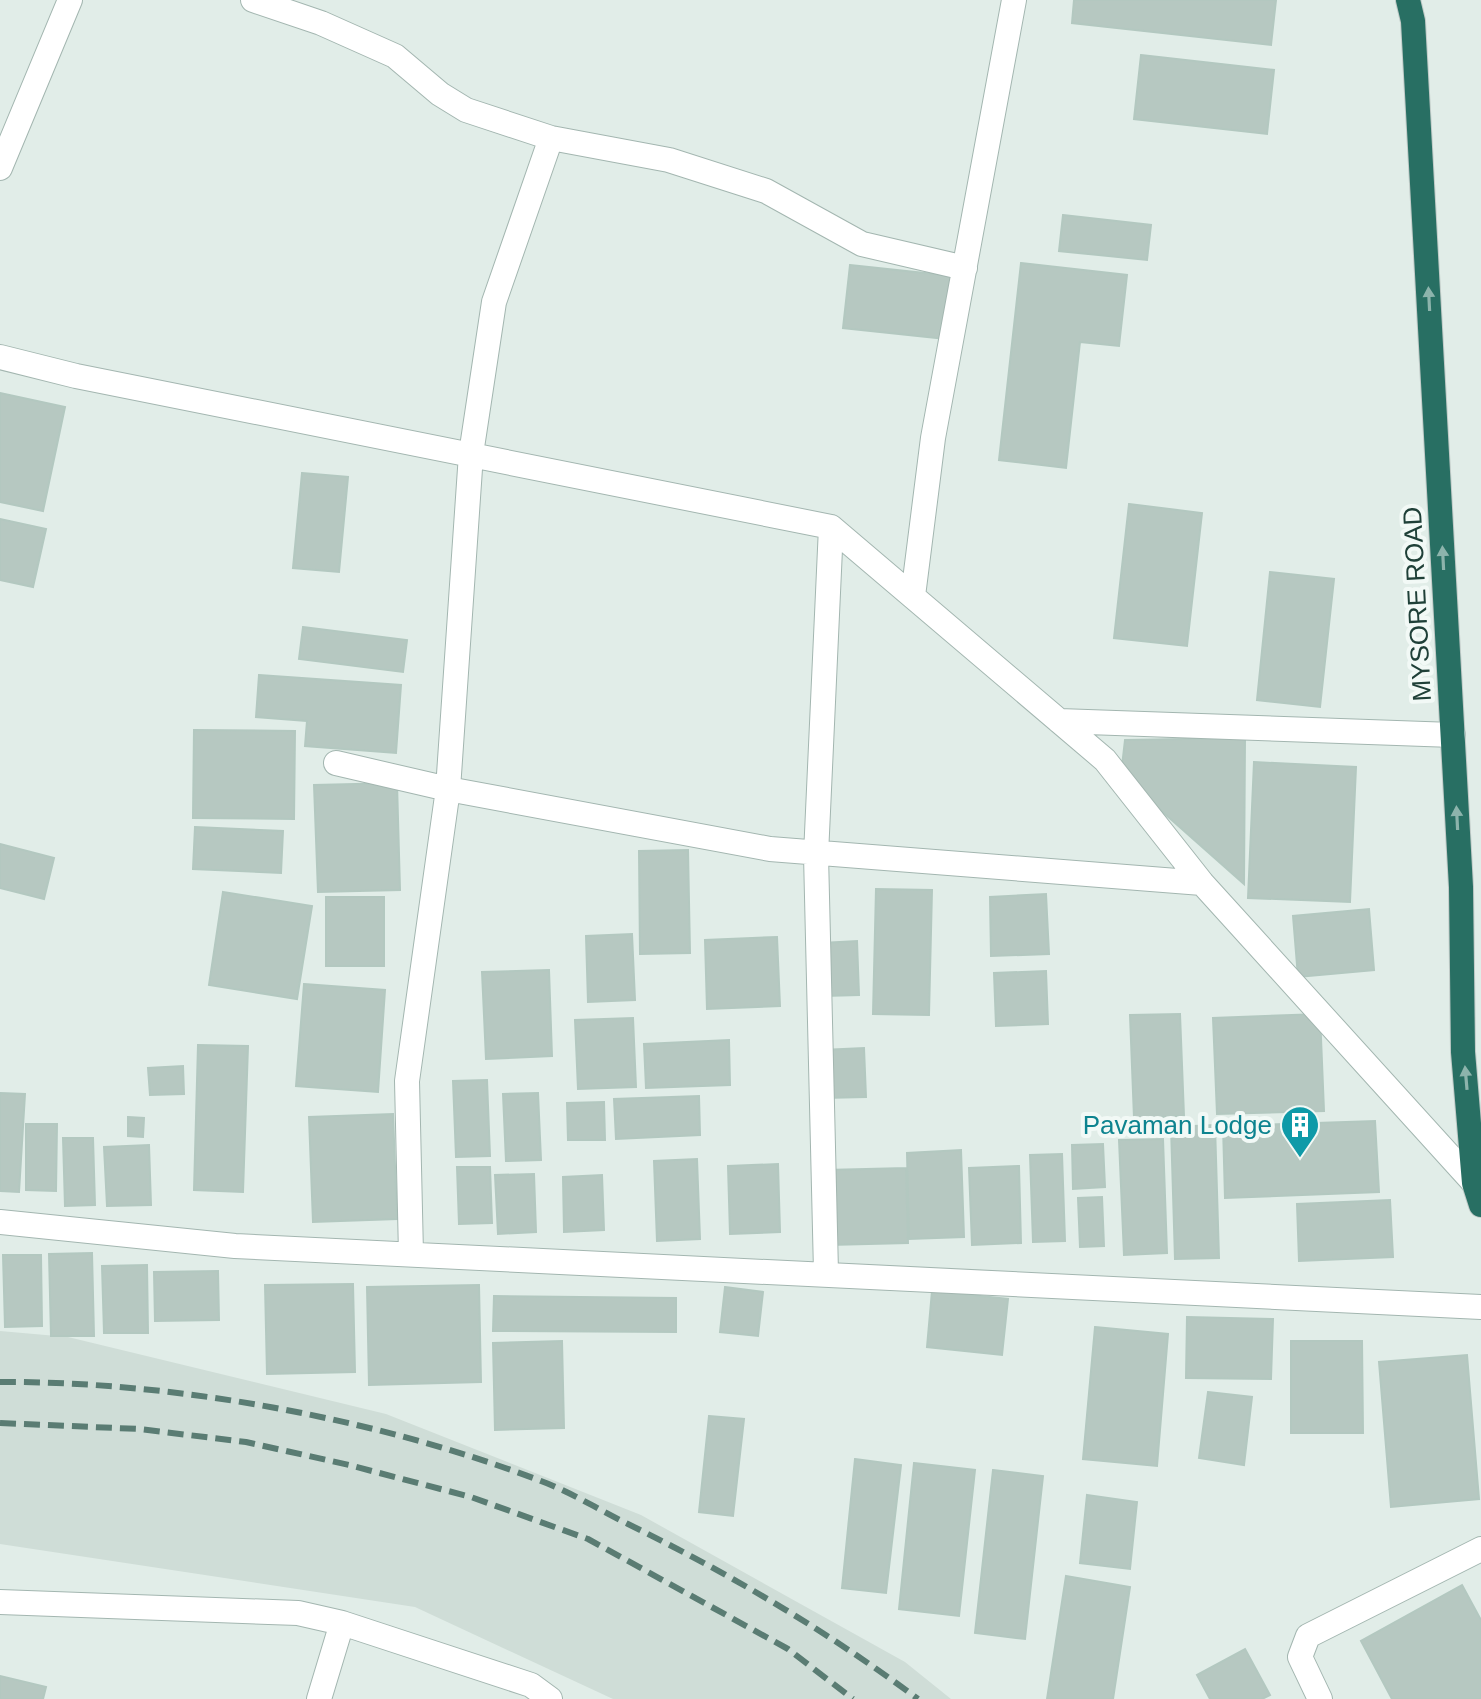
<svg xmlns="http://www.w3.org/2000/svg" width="1481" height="1699" font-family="Helvetica,sans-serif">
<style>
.built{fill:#cfddd7}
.building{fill:#b6c8c1;stroke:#b3c8c0;stroke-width:2}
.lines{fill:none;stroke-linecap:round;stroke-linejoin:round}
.minor-casing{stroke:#a3b6b0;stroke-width:26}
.highway-casing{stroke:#c0cac7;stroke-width:26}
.minor{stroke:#fff;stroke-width:24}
.highway{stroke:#286f63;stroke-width:24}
.rail{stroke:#5a7c73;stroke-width:6;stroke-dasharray:16 8;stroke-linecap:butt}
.oneway{fill:#8db4ac}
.labels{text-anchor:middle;stroke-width:8;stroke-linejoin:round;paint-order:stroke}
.street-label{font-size:26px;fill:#1f4038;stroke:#f2f9f6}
.culture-label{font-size:26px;fill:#0d838f;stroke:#f2f9f6;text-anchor:end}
</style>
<rect width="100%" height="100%" fill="#e1ede8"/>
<!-- built -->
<path class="built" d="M 0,1331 L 68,1337 L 386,1414 L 641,1515 L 905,1662 L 951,1699 L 613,1699 L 415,1607 L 0,1544 Z"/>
<!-- building -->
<path class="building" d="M 1074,0 L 1276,0 L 1271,45 L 1072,23 Z
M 1141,55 L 1274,70 L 1267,134 L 1134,119 Z
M 1063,215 L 1151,225 L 1147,260 L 1059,251 Z
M 1021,263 L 1127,275 L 1119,346 L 1080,342 L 1066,468 L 999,460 Z
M 850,265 L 952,276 L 945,339 L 843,328 Z
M 0,393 L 65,407 L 43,511 L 0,502 Z
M 302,473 L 348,477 L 339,572 L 293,568 Z
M 1129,504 L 1202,513 L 1187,646 L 1114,638 Z
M 0,519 L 46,529 L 33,587 L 0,580 Z
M 1270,572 L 1334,579 L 1320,707 L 1257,700 Z
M 303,627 L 407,640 L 403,672 L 299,659 Z
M 259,675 L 401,685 L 396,753 L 305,746 L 307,721 L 256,717 Z
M 194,730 L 295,731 L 294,819 L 193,818 Z
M 1245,738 L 1244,884 L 1121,775 L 1125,740 Z
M 1254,762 L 1356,767 L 1350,902 L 1248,898 Z
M 397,783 L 400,890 L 318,892 L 314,785 Z
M 195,827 L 283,831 L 281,873 L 193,869 Z
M 0,844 L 54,858 L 44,899 L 0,888 Z
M 688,850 L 690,953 L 640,954 L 639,851 Z
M 876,889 L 932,890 L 929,1015 L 873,1014 Z
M 223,892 L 312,906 L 297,999 L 209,985 Z
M 1046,894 L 1049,954 L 991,956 L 990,897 Z
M 326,897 L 384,897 L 384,966 L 326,966 Z
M 1369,909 L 1374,970 L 1298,977 L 1293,916 Z
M 632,934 L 635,1000 L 588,1002 L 586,936 Z
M 777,937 L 780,1006 L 707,1009 L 705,940 Z
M 857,941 L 859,995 L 824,996 L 822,943 Z
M 549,970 L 552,1056 L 486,1059 L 482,972 Z
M 1046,971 L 1048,1024 L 996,1026 L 994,973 Z
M 304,984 L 385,990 L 378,1092 L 296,1086 Z
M 1180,1014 L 1184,1116 L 1134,1118 L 1130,1015 Z
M 1320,1014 L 1324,1111 L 1217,1114 L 1213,1018 Z
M 633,1018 L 636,1087 L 578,1089 L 575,1020 Z
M 729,1040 L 730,1085 L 646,1088 L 644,1044 Z
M 198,1045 L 248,1046 L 243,1192 L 194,1190 Z
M 864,1048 L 866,1097 L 823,1098 L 822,1050 Z
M 183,1066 L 184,1094 L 150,1095 L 148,1068 Z
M 487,1080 L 490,1156 L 456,1157 L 453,1081 Z
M 0,1093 L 25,1094 L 19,1192 L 0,1191 Z
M 538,1093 L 541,1160 L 506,1161 L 503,1094 Z
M 699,1096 L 700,1135 L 616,1139 L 614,1099 Z
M 604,1102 L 605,1140 L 568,1140 L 567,1103 Z
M 393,1114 L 397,1219 L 313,1222 L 309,1117 Z
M 128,1117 L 144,1118 L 143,1137 L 128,1136 Z
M 1375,1121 L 1379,1192 L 1225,1198 L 1223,1126 Z
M 26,1124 L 57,1124 L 56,1191 L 26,1190 Z
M 1215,1125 L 1219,1258 L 1175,1259 L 1171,1127 Z
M 63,1138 L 93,1138 L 95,1205 L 65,1206 Z
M 1163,1139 L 1167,1253 L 1124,1255 L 1119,1140 Z
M 1103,1144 L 1105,1187 L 1073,1189 L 1072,1145 Z
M 149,1145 L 151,1205 L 107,1206 L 104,1147 Z
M 961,1150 L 964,1237 L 909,1239 L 907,1153 Z
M 1062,1154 L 1065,1241 L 1033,1242 L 1030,1155 Z
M 697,1159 L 700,1239 L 657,1241 L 654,1161 Z
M 778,1164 L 780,1232 L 730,1234 L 728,1166 Z
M 1019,1166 L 1021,1243 L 972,1245 L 969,1168 Z
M 457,1167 L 490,1167 L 492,1223 L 459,1224 Z
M 906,1168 L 908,1243 L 829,1245 L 826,1170 Z
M 534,1174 L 536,1232 L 498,1234 L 495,1175 Z
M 602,1175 L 604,1230 L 564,1232 L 563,1177 Z
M 1102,1197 L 1104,1246 L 1080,1247 L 1078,1198 Z
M 1390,1200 L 1393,1257 L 1299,1261 L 1297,1204 Z
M 92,1253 L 94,1336 L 51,1336 L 49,1254 Z
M 3,1255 L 41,1255 L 42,1326 L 5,1327 Z
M 147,1265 L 148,1333 L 104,1333 L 102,1266 Z
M 218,1271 L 219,1320 L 155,1321 L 154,1272 Z
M 353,1284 L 355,1372 L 267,1374 L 265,1285 Z
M 479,1285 L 481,1382 L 369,1385 L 367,1287 Z
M 725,1287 L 763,1292 L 758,1336 L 720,1332 Z
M 932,1291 L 1008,1299 L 1002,1355 L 927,1347 Z
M 494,1296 L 676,1298 L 676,1332 L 493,1331 Z
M 1187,1317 L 1273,1319 L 1271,1379 L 1186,1378 Z
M 1095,1327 L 1168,1334 L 1157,1466 L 1083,1459 Z
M 562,1341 L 564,1428 L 495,1430 L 493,1343 Z
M 1291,1341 L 1362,1341 L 1363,1433 L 1291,1433 Z
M 1467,1355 L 1479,1499 L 1391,1507 L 1379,1362 Z
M 1208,1392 L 1252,1397 L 1244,1465 L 1199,1458 Z
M 709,1416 L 744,1419 L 733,1516 L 699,1512 Z
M 855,1459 L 901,1465 L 886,1593 L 842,1588 Z
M 914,1463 L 975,1470 L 959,1616 L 899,1609 Z
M 993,1470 L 1043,1476 L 1025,1639 L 975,1633 Z
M 1087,1495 L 1137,1502 L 1130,1569 L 1080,1563 Z
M 1066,1576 L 1130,1587 L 1113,1699 L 1047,1699 Z
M 1462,1585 L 1481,1620 L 1481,1699 L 1392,1699 L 1361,1641 Z
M 1245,1649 L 1270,1695 L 1262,1699 L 1210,1699 L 1197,1675 Z
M 0,1676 L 46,1687 L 43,1699 L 0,1699 Z"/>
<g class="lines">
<!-- minor casing -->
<g class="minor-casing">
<path id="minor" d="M 253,0 L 321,23 L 395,56 L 440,94 L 466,110 L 551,138 L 669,160 L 766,191 L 862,244 L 965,268
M 0,168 L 70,0
M 0,357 L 76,376 L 831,527 L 1105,760 L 1202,883 L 1474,1183
M 913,596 L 933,438 L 1014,0
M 1059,721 L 1453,735
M 336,763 L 448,789 L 770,849 L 1202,883
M 0,1222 L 235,1246 L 1481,1307
M 411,1254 L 407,1081 L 448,789 L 471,454 L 494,302 L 551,138
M 826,1272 L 816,855 L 831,527
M 0,1602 L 298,1613 L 342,1623 L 531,1685 L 550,1699
M 319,1699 L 342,1623
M 1320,1699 L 1300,1657 L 1308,1636 L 1481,1549"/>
</g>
<!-- highway casing -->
<g class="highway-casing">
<path id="highway" d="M 1408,0 L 1413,21 L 1461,887 L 1463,1052 L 1474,1183 L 1481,1205"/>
</g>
<!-- minor -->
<use href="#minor" class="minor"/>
<!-- highway -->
<use href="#highway" class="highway"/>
<!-- rail -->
<path class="rail" d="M 0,1382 C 174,1381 379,1419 541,1481 C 571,1492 599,1510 628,1524 C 730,1574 827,1631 918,1699
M 0,1423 L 139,1429 L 246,1442 L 349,1465 L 471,1497 L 588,1539 L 788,1649 L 853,1699"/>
</g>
<!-- one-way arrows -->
<defs><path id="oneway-solid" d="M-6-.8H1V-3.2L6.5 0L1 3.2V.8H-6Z" transform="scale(2)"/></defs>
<g class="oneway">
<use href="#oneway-solid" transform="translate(1429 299) rotate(-93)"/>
<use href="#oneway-solid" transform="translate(1443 558) rotate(-93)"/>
<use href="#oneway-solid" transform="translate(1457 818) rotate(-93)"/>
<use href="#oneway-solid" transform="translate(1466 1078) rotate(-95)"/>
</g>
<!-- icons -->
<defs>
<g id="building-pin" transform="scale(2)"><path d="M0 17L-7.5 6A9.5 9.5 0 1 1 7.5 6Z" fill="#0f9aa8" stroke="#f2f9f6"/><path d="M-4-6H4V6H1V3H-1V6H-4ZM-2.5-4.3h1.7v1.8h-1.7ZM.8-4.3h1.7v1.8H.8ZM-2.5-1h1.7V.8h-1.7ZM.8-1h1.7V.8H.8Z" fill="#fff"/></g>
</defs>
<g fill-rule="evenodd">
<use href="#building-pin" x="1300" y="1125"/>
</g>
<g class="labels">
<!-- street labels -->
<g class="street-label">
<text transform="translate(1417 604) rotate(-93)" y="9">MYSORE ROAD</text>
</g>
<!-- culture labels -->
<g class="culture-label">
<text x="1272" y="1134">Pavaman Lodge</text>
</g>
</g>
</svg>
